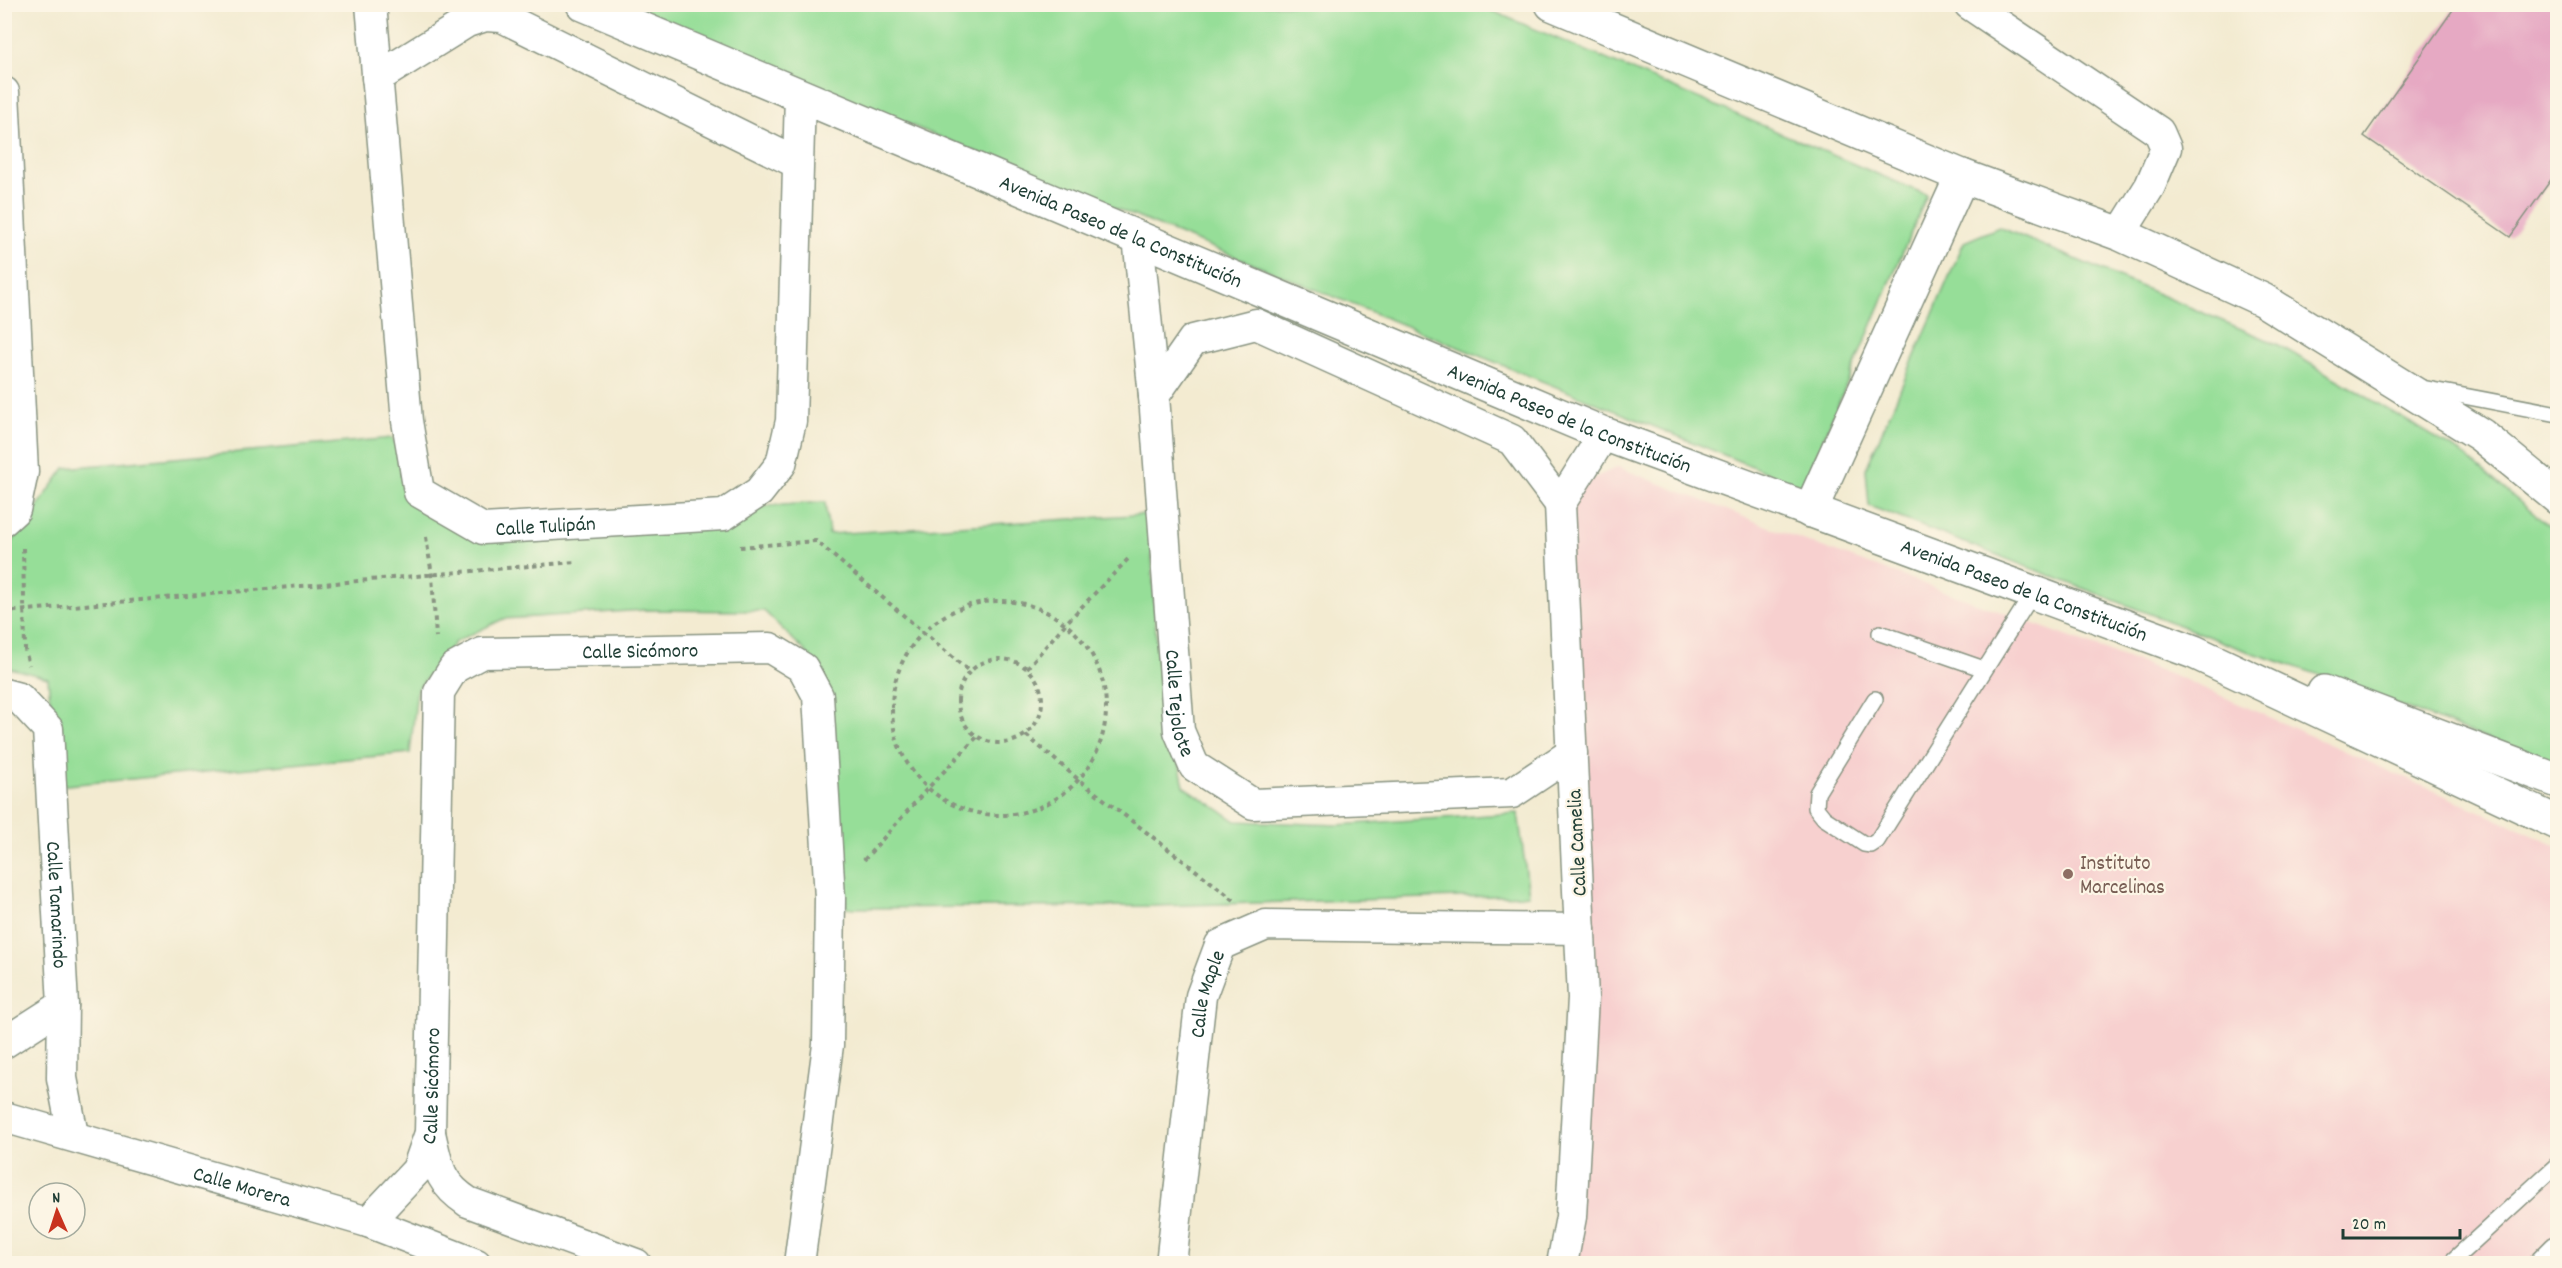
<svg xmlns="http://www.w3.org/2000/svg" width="2562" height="1268" font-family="Dekko,sans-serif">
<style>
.built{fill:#f7d0cf}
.green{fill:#96de98;stroke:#5a8e66;stroke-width:1.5}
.building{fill:#e6a9c3}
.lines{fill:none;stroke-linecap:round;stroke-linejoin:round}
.service-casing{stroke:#899482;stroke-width:18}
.minor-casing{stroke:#899482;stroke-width:33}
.tertiary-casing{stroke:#899482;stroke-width:36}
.path{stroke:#899482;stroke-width:4;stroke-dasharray:4.5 4.5;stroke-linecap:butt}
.service{stroke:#fff;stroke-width:15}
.minor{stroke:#fff;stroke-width:30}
.tertiary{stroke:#fff;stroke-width:33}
.education-dot{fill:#8d6e63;stroke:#fcf5e5;stroke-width:2}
.labels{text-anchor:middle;stroke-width:4.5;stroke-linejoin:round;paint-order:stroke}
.street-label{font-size:21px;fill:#1f3d34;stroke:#fcf5e5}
.education-label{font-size:21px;fill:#785e54;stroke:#fcf5e5;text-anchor:start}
</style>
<rect width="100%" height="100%" fill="#fcf5e5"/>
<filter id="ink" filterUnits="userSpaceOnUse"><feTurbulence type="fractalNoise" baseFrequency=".0167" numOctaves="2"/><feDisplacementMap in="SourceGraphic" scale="12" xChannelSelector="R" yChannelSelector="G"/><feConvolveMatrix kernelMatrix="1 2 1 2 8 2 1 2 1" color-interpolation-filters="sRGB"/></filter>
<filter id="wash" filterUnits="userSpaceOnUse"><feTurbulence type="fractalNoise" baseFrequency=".008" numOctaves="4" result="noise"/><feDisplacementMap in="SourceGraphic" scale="24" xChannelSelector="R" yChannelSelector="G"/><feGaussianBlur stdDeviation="1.35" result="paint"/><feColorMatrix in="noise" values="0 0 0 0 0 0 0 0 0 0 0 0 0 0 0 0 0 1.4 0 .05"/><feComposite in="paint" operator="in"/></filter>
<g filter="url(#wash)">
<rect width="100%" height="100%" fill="#f3ebd1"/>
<!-- built -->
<path class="built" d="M 1618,467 L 1792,536 L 2179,677 L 2557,846 L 2558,1248 L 2541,1263 L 1553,1264 L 1586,982 L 1554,496 Z"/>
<!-- green -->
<path class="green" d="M 614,5 L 1478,5 L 1927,195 L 1803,487 Z
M 1999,227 L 2277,344 L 2460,452 L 2557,533 L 2557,766 L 2329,678 L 2241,649 L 1869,506 L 1866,469 L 1964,242 Z
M 392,438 L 415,477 L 473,526 L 825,502 L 829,534 L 1150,514 L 1157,655 L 1184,786 L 1236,821 L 1338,825 L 1518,813 L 1529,895 L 1155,906 L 846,908 L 839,818 L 806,652 L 764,611 L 645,610 L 503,619 L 455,642 L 417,690 L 410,753 L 57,786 L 48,678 L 5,667 L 5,552 L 65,468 Z"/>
<g id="blocks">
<!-- building -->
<path class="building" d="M 2457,4 L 2558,4 L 2558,170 L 2510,237 L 2364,136 Z"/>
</g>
</g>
<g filter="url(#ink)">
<use href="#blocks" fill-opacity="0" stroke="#899482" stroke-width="1.5"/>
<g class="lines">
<!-- service casing -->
<g class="service-casing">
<path id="service" d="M 2422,388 L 2558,414
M 1880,633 L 1984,669
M 1875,699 L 1817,793 L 1816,808 L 1824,818 L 1864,844 L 1871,845 L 1877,841 L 2033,593
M 2449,1264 L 2558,1164"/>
</g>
<!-- minor casing -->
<g class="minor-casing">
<g id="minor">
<path id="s1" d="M 371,4 L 407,421 L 419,492 L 483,529 L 724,515 L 759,492 L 781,464 L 791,421 L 800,95"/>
<path d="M 1969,4 L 2159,132 L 2166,148 L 2150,186 L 2120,234"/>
<path d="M 377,78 L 467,22 L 485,16 L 502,17 L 797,163"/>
<path d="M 4,92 L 23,472 L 15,510 L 4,520"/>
<path id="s2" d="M 1138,237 L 1154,396 L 1179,731 L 1194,766 L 1253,804 L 1512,793 L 1572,753"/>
<path d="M 1154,396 L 1193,340 L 1256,324 L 1512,440 L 1560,504"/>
<path id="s3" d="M 4,694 L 19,698 L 48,729 L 63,1005 L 62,1078 L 73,1135"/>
<path d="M 4,1043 L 63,1005"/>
<path id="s4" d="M 4,1117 L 368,1222 L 476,1264"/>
<path d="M 430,1133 C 438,1166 438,1182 468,1202 L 636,1264"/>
<path id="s5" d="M 368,1222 L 417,1170 L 430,1133 L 439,692 L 454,668 L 482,653 L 770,648 L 803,668 L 818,696 L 830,898 L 828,1045 L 799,1264"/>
<path id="s6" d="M 1171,1264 L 1201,996 L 1220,945 L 1266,925 L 1580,929"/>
<path d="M 1562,1264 L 1571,1217 L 1583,998 L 1560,504 L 1604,434"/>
<path d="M 2545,1264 L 2558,1251"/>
</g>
</g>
<!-- tertiary casing -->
<g class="tertiary-casing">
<g id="tertiary">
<path id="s7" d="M 583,4 L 1604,434 L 2194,652 L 2558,823"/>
<path d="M 1552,4 L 1962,176 L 2120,234 L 2263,300 L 2481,435 L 2558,498"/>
<path d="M 1810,511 L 1962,176"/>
<path d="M 2324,692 L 2558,781"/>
</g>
</g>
<!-- path -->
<path class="path" d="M 426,537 L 432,575 L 436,637
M 740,547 L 816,541 L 970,672
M 23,548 L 25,650 L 29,665
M892 708a107 107 0 1 1 214 0a107 107 0 1 1-214 0Z
M 4,612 L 575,562
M958 701a42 42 0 1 1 84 0a42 42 0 1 1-84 0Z
M 1027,668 L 1066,623 L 1131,556
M 1026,735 L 1079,780 L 1234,900
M 864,860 L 927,789 L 977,737"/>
<!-- service -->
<use href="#service" class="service"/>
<!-- minor -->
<use href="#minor" class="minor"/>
<!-- tertiary -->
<use href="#tertiary" class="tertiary"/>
</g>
</g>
<!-- markers -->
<circle class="education-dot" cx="2068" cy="874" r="6"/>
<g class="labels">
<!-- street labels -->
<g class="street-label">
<text dy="7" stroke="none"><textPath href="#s7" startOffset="584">Avenida Paseo de la Constitución</textPath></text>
<text dy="7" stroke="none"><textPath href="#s7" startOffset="1070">Avenida Paseo de la Constitución</textPath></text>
<text dy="7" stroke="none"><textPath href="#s1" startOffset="627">Calle Tulipán</textPath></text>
<text dy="7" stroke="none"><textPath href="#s7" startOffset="1556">Avenida Paseo de la Constitución</textPath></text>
<text dy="7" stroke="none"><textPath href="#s5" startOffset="770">Calle Sicómoro</textPath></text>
<text dy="7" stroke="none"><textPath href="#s2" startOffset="468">Calle Tejolote</textPath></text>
<text transform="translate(1576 843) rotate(-93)" y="7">Calle Camelia</text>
<text dy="7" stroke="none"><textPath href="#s3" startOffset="234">Calle Tamarindo</textPath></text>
<text dy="7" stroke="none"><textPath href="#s6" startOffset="273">Calle Maple</textPath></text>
<text dy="7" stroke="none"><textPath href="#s5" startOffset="158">Calle Sicómoro</textPath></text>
<text dy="7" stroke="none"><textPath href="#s4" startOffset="248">Calle Morera</textPath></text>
</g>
<!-- education labels -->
<g class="education-label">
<text x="2080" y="869">Instituto<tspan x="2080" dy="24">Marcelinas</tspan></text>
</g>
</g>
<!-- margin -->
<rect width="2562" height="1268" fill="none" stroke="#fcf5e5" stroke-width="24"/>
<!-- north arrow -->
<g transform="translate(57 1211) rotate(357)"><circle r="28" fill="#fcf5e5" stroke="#a4ab9e" stroke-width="1.5"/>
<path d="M0-4.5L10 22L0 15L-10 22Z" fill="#c8321e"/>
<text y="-9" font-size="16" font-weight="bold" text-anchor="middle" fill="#1f3d34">N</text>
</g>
<!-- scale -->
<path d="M2343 1229v9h117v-9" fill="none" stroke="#1f3d34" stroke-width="3"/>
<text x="2352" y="1229" font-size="18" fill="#1f3d34" stroke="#fcf5e5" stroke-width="4.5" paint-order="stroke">20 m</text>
</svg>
